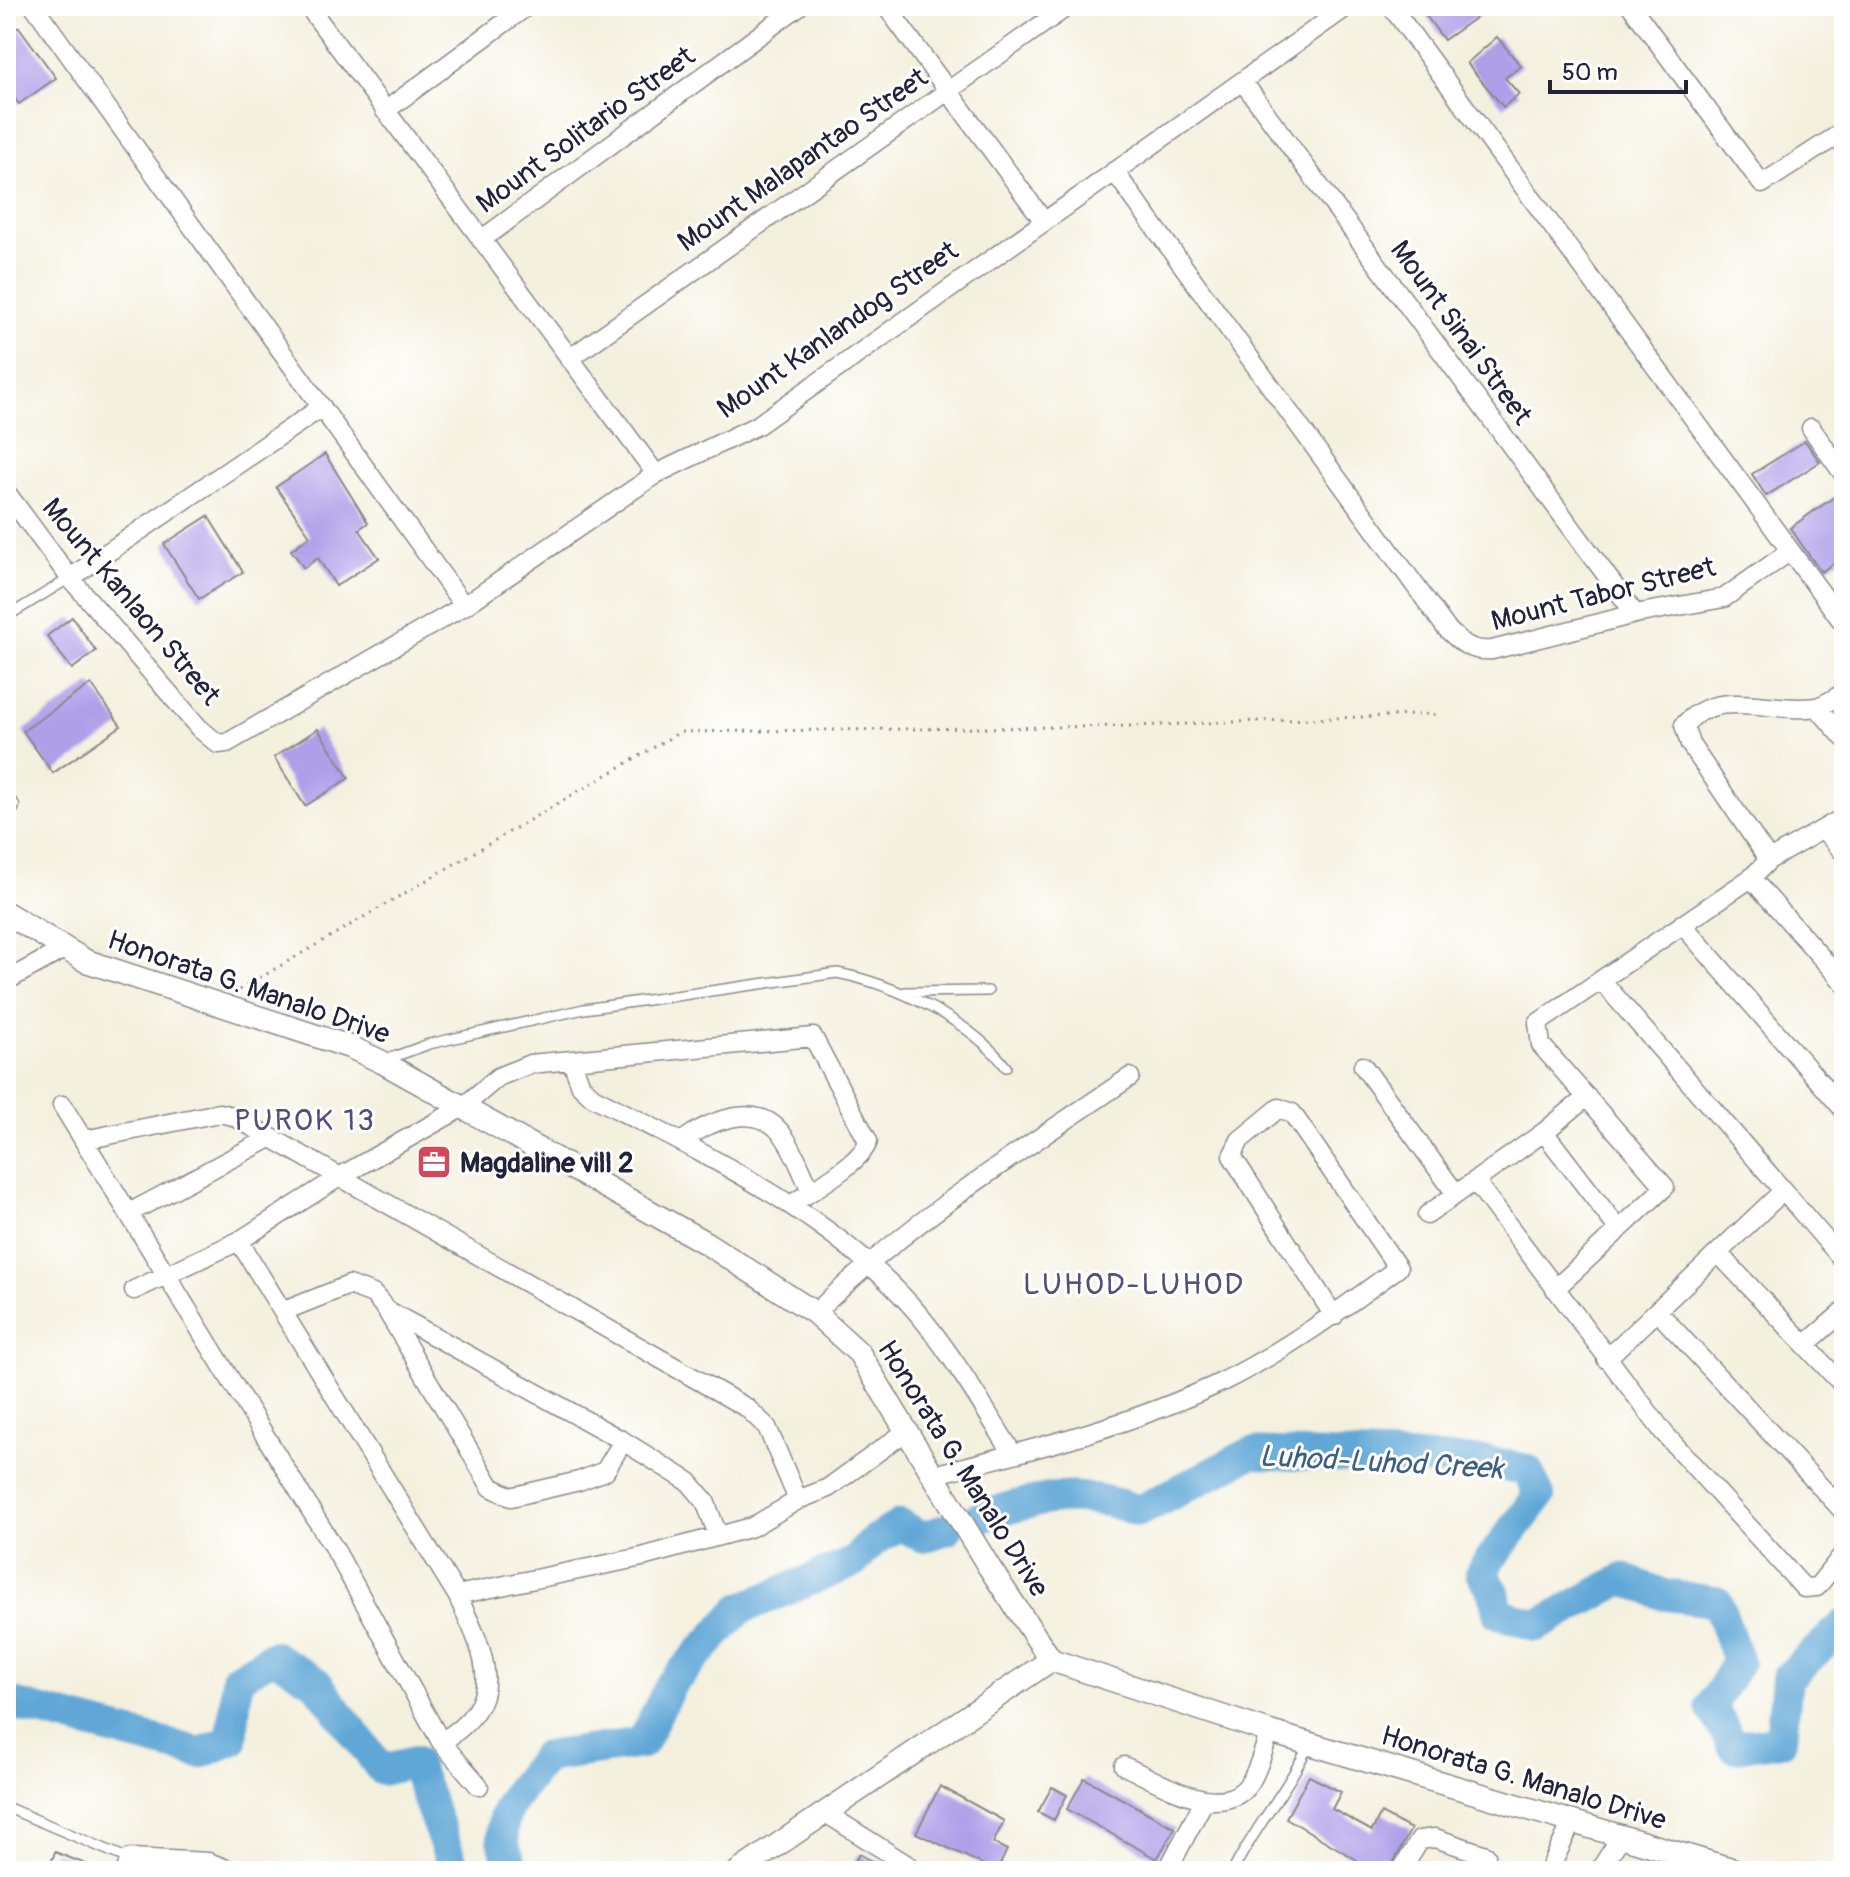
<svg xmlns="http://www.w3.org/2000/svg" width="1850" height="1877" font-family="Pangolin,sans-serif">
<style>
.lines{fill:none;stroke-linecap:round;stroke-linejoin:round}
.river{stroke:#61a7d7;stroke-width:32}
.building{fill:#ae9fe9}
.service-casing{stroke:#8b898c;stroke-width:12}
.minor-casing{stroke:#8b898c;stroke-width:21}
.tertiary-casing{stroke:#8b898c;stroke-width:25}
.path{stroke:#8b898c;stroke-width:3;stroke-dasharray:2 6;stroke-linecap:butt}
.service{stroke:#fff;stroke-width:9}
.minor{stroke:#fff;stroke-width:18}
.tertiary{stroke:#fff;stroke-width:22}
.labels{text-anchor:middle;stroke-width:6;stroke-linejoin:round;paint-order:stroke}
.street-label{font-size:28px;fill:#22223b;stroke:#fff}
.poi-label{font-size:28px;font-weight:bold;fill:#22223b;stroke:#fff;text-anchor:start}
.neighbourhood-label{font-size:30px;letter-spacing:2px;fill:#534e78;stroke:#fff}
.water-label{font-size:30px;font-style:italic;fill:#3e5e81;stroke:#fff}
</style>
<rect width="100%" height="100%" fill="#fff"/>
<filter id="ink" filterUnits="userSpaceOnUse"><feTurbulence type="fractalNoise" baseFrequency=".0125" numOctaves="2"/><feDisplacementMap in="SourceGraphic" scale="16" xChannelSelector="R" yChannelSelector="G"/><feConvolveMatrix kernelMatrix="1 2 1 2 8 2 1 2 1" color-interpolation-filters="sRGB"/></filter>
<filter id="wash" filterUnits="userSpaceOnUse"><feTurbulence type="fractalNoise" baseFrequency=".006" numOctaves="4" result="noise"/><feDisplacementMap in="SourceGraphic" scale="32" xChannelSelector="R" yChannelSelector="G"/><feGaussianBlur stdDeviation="1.8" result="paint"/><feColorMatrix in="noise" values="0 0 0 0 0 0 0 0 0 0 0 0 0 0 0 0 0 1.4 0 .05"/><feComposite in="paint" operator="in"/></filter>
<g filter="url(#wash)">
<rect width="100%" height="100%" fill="#f4f0de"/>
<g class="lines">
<!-- river -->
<path class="river" d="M 978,1518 C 1037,1498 1079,1487 1139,1511 L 1251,1453 L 1487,1462 L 1527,1470 L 1539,1496 L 1481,1572 L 1494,1592 L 1498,1613 L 1537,1626 L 1623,1579 L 1665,1595 L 1717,1602 L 1738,1661 L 1711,1706 L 1734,1747 L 1781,1740 L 1787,1678 L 1844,1625
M 6,1702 L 200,1753 L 232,1740 L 237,1678 L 273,1656 L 316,1682 L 382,1770 L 414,1762 L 455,1871
M 515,1871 C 485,1818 514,1798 545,1757 L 642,1743 L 671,1684 L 740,1609 L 854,1562 L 873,1541 L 900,1525 L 924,1537 L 947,1529"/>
</g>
<g id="blocks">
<!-- building -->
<path class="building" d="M 1419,6 L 1492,6 L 1444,40 Z
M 19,27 L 56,78 L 19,104 L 6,87 L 6,36 Z
M 1497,37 L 1521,66 L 1505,78 L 1519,94 L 1503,107 L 1467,63 Z
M 1805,441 L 1820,462 L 1766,496 L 1752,474 Z
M 325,454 L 368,523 L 359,529 L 379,558 L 336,586 L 318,558 L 304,568 L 291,550 L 310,536 L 276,487 Z
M 1844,490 L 1844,556 L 1821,572 L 1790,528 Z
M 208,516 L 243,572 L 199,599 L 164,544 Z
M 72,617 L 96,651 L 72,669 L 47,636 Z
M 91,684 L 121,726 L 53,773 L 23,731 Z
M 318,729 L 349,778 L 305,806 L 274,757 Z
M 1309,1776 L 1341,1792 L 1332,1809 L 1372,1831 L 1381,1813 L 1411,1829 L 1389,1871 L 1351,1871 L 1357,1860 L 1286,1818 Z
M 1084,1778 L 1175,1828 L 1157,1859 L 1067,1809 Z
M 940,1786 L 1004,1821 L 993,1843 L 1007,1850 L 997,1871 L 916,1833 Z
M 1052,1787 L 1067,1795 L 1054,1820 L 1038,1812 Z
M 55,1852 L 101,1870 L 100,1871 L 48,1871 Z
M 859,1854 L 890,1871 L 850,1871 Z"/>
</g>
</g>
<g filter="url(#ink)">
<use href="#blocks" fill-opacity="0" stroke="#8b898c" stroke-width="2"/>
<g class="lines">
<!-- service casing -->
<g class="service-casing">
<path id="service" d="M 6,617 L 70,578
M 905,992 L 988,991
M 385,1060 L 429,1044 L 584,1009 L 837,973 C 894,984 970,1020 1006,1067
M 6,1807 L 131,1860
M 1233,1871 C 1255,1826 1288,1790 1309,1744"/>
</g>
<!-- minor casing -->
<g class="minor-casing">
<path id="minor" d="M 34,6 L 464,606
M 308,6 L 656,474
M 886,6 L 1043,220
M 1391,6 L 1844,624
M 1631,6 L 1762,184 L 1844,131
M 1243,82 L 1635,614
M 385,111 L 527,6
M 1114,171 L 1446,628 C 1461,643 1471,652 1492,650 L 1635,614 L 1724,598 L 1789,552
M 481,240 L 799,6
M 569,359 L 1068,6
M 1811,428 L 1844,475
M 6,492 L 70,578 L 199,728 L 218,744 L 227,743 L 464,606 L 656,474 L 758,425 L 1348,6
M 70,578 L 322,407
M 1817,707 L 1844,738
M 6,810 L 10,806
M 1825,831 L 1844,853
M 1769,860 L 1690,744 L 1684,725 C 1719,686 1770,714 1816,707 C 1825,705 1836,697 1844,693
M 1751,878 L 1844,983
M 1682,924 L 1844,1110
M 1601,980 L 1844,1261
M 6,981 L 62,950
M 572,1062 L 581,1086 L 593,1097 C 708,1156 837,1216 921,1317 C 956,1360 984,1408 1013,1454
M 1363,1066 L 1456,1194
M 1587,1097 L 1544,1132 L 1619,1230
M 62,1105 L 337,1553 L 441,1742 L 479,1786
M 84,1140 L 219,1113 L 233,1116 L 747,1408 L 767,1427 L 798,1500
M 681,1142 C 707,1122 756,1100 782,1134 C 795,1150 801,1172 811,1190
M 1475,1181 L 1664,1433 L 1804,1588 L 1817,1587 L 1844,1553
M 129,1213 L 270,1138
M 1427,1215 L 1544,1132
M 239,1241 L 457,1595 C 485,1654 510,1701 441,1742
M 1718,1253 L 1844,1386
M 1555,1289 L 1665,1187 L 1541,1045 L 1538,1023 L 1751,878 L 1769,860 L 1844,817
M 134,1290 L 239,1241 L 341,1176 L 463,1107 L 498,1077 L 530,1064 L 813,1037 L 868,1141 C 863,1162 810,1191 791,1205
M 284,1311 L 349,1285 L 373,1294 L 387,1310 L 623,1441 L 689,1482 L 705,1501 L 718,1535
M 1657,1311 L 1844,1512
M 388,1313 L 491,1487 L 511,1497 L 579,1481 L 605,1471 L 623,1441
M 815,1313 C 911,1220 1019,1152 1130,1077
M 1806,1344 L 1844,1311
M 1606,1359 L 1782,1192
M 933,1475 C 1031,1450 1133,1425 1224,1381 C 1286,1350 1342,1309 1398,1268 L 1292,1113 L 1279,1108 L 1240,1140 L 1232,1156 L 1334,1316
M 457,1595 L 642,1557 L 752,1527 L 798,1500 L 828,1488 L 908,1430
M 1124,1766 C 1158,1781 1226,1826 1252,1779 C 1260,1765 1264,1747 1270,1732
M 824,1812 L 917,1871
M 1167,1871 L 1204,1801
M 1401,1871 L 1420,1840 L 1435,1838 L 1486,1855 L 1483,1871
M 1549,1871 L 1572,1822
M 1599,1871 L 1621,1837"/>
</g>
<!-- tertiary casing -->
<g class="tertiary-casing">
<path id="tertiary" d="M 6,913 L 86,961 L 350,1047 L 382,1062 L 706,1243 L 815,1313 L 859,1353 L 989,1567 L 1051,1660 L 1270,1732 L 1738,1871
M 128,1871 L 131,1860 L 208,1864 L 226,1871
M 739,1871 L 1051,1660"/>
</g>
<!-- path -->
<path class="path" d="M 239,990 L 680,732 L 1133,726 L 1438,714"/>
<!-- service -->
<use href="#service" class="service"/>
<!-- minor -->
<use href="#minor" class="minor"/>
<!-- tertiary -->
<use href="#tertiary" class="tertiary"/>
</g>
</g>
<!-- icons -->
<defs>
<g id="office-square" transform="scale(1.8)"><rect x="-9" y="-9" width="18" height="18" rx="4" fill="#d1495b" stroke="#fff"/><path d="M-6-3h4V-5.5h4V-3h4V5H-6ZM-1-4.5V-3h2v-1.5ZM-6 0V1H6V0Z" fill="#fff"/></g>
</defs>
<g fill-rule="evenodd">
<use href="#office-square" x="434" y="1162"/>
</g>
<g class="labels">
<!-- street labels -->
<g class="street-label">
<text transform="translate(585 129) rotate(-36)" y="10">Mount Solitario Street</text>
<text transform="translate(802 159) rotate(-35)" y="10">Mount Malapantao Street</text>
<text transform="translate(837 329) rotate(-35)" y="10">Mount Kanlandog Street</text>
<text transform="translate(1462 332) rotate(54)" y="10">Mount Sinai Street</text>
<text transform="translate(1603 593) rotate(-14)" y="10">Mount Tabor Street</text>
<text transform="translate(132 601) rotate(50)" y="10">Mount Kanlaon Street</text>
<text transform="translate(249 986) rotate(19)" y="10">Honorata G. Manalo Drive</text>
<text transform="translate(964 1468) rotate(58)" y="10">Honorata G. Manalo Drive</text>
<text transform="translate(1524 1777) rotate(17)" y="10">Honorata G. Manalo Drive</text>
</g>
<!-- poi labels -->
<g class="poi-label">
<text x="460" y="1172">Magdaline vill 2</text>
</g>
<!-- neighbourhood labels -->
<g class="neighbourhood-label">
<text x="305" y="1130">PUROK 13</text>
<text x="1134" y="1294">LUHOD-LUHOD</text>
</g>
<!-- water labels -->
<g class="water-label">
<text transform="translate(1381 1462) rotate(3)" y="10">Luhod-Luhod Creek</text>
</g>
</g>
<!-- margin -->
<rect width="1850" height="1877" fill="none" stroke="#fff" stroke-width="32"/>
<!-- scale -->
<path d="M1550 80v12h136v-12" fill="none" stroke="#22223b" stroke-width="4"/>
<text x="1562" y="80" font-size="24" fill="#22223b" stroke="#ffffff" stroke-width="6" paint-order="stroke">50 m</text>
</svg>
